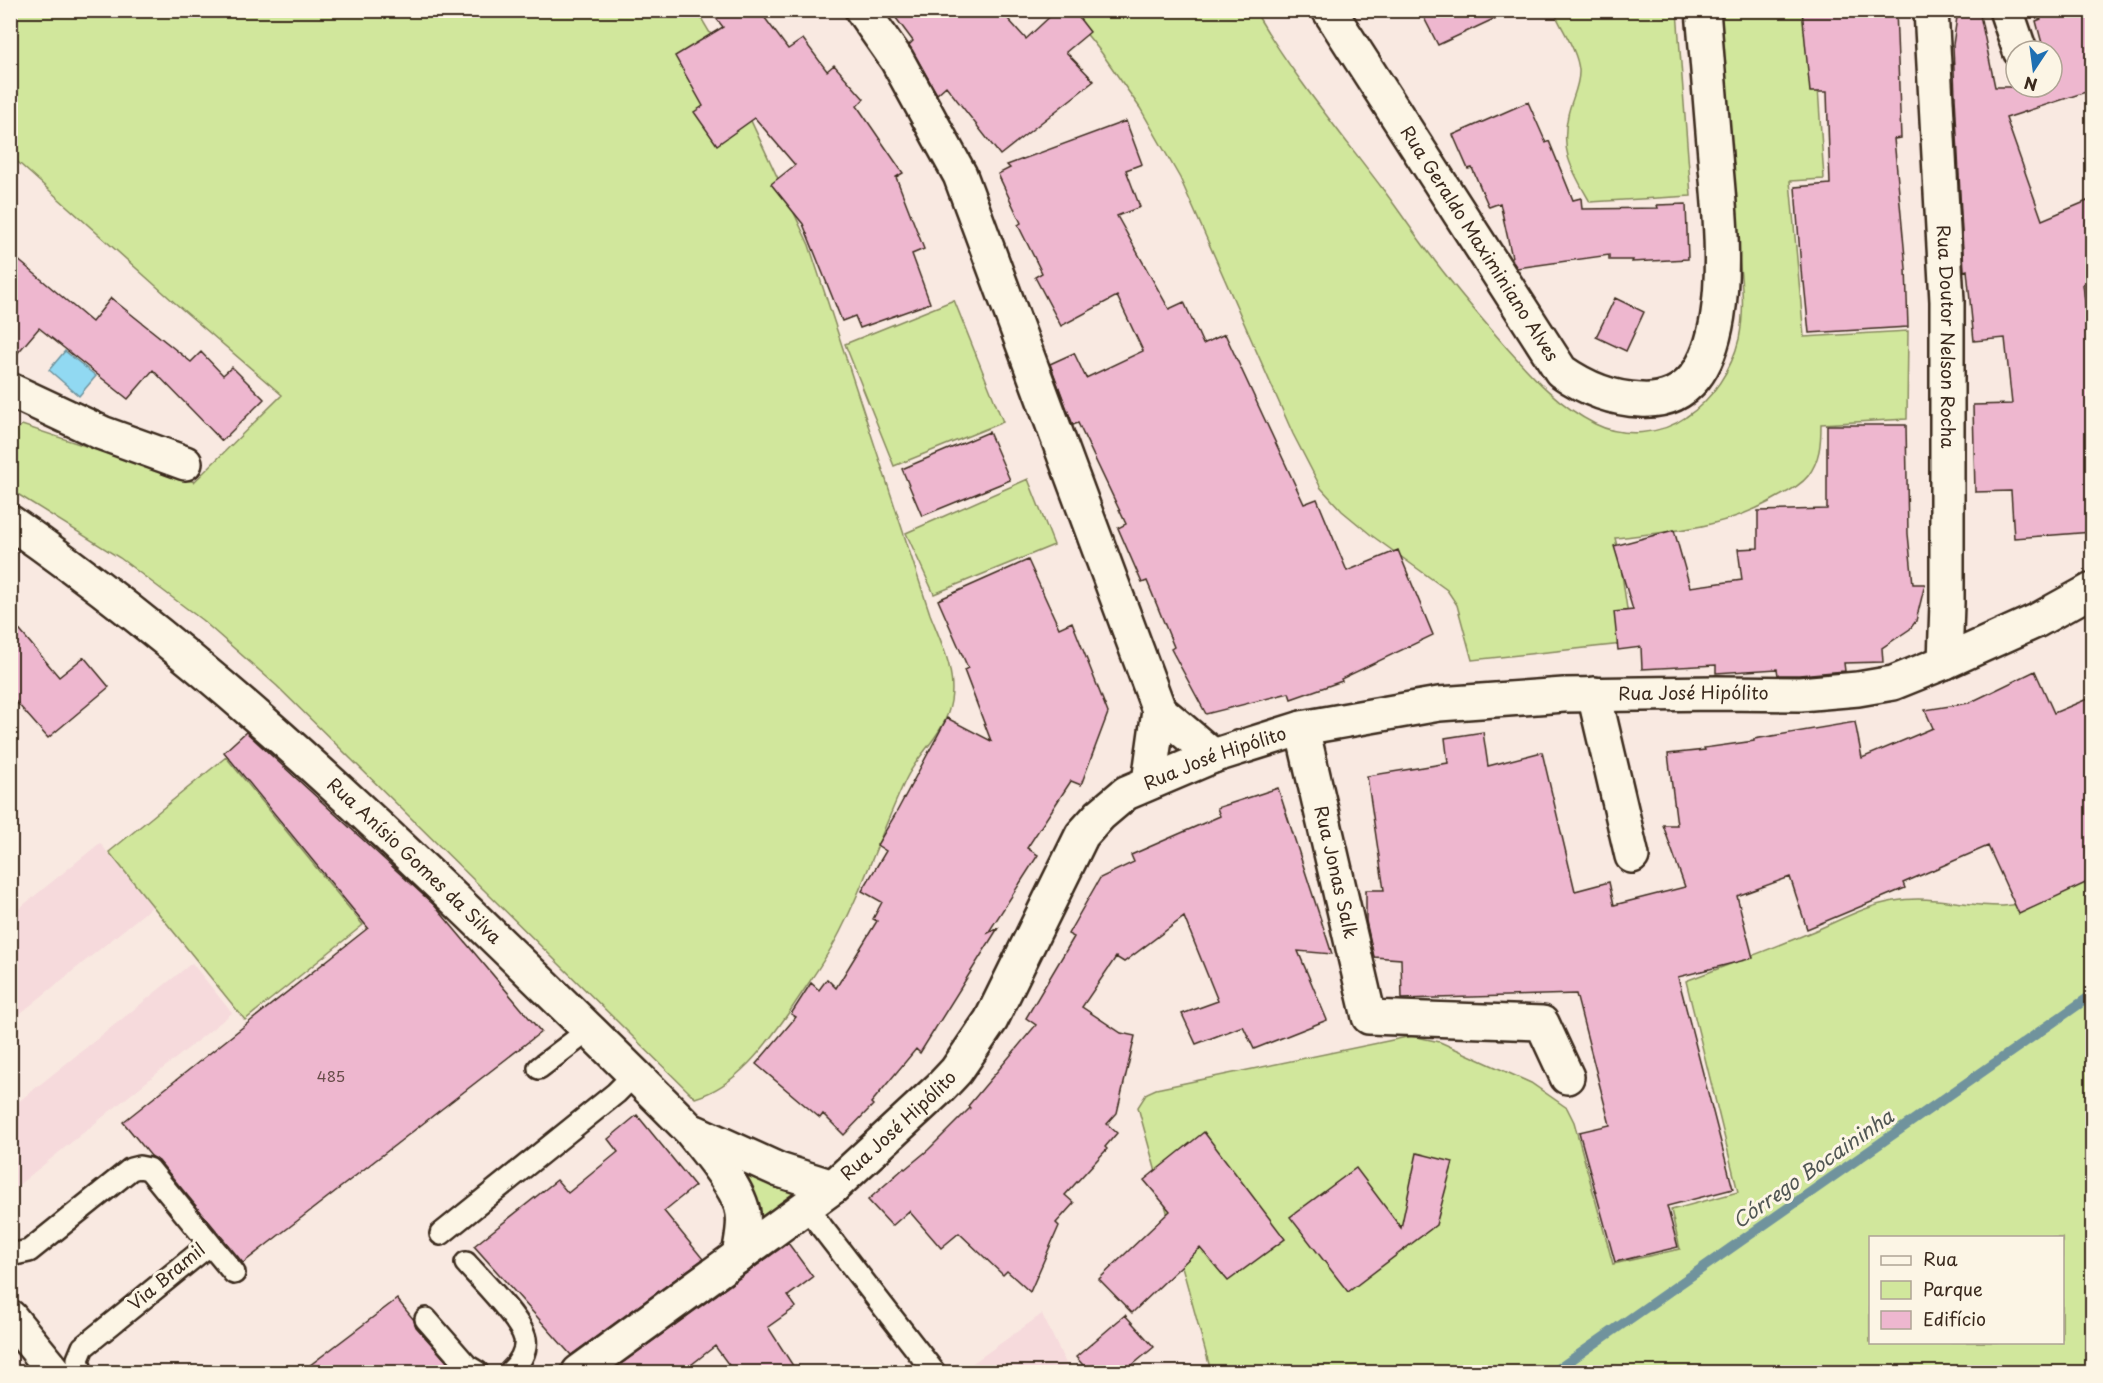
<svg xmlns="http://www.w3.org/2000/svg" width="2103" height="1383" font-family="'Playpen Sans',sans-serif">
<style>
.built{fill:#f6dadc}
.green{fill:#d1e79c;stroke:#86885d;stroke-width:1.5;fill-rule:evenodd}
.water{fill:#91d9f2;stroke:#6f939d;stroke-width:1.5}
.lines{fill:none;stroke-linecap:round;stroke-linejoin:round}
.stream{stroke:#6f939d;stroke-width:10}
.building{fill:#eeb7cf;stroke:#3b2a1e;stroke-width:1.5}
.service-casing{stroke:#3b2a1e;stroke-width:26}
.minor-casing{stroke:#3b2a1e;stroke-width:38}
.tertiary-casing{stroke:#3b2a1e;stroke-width:38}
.secondary-casing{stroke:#3b2a1e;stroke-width:38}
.primary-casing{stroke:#3b2a1e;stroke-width:38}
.service{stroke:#fcf5e5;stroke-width:21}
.minor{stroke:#fcf5e5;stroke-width:33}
.tertiary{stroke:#fcf5e5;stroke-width:33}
.secondary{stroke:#fcf5e5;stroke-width:33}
.primary{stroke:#fcf5e5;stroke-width:33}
.labels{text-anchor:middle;stroke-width:6;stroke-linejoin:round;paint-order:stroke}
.number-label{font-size:15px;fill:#684d4a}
.street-label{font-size:18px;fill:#3b2a1e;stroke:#fcf5e5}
.water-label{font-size:20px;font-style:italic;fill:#505653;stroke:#fcf5e5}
</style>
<rect width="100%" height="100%" fill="#f9e9e1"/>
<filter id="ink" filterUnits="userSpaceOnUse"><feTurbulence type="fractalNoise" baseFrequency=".0167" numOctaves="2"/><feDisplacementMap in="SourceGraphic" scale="12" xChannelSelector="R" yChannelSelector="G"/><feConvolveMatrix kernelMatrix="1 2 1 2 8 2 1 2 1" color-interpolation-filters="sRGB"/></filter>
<g filter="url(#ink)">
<!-- built -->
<path class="built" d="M 100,843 L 152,907 L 11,1021 L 11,915 Z
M 192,963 L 232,1013 L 11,1191 L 11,1104 L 13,1106 Z
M 1042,1314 L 1070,1372 L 960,1372 L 966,1368 Z"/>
<!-- green -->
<path class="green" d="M 11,11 L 697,11 L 710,33 L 809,245 L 930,614 C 941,642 956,671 951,701 C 946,733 919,752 906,779 C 883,827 867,878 843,926 C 829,956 808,983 790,1011 C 766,1045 737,1086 695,1098 L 277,686 L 202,620 L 120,558 L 11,490 L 11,435 L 22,425 L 194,482 L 282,395 L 175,303 L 11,156 Z
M 1068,11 L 1255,11 C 1291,73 1339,131 1382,188 C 1398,209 1413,232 1429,253 C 1453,286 1480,317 1507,348 C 1533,377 1559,406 1595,424 C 1623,438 1661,435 1686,417 C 1712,400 1732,369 1739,339 C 1747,300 1739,267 1736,228 C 1734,200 1733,171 1731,143 C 1727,99 1721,55 1717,11 L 1813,11 L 1824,179 L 1790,181 L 1804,337 L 1908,331 L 1907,419 L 1821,424 C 1821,443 1820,460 1808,476 C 1801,485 1788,492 1778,497 C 1726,528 1674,531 1615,538 L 1619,554 L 1632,643 L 1472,660 L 1457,605 L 1447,590 L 1371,535 L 1342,511 L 1321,488 L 1293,434 L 1180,178 L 1140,108 L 1101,52 Z
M 1554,11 L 1677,11 L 1691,196 L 1590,202 C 1572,170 1560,153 1568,115 C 1571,100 1580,85 1579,70 C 1577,49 1561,29 1554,11 Z
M 954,300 L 1003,422 L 894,466 L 845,344 Z
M 1028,479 L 1054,545 L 934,594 L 906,533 Z
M 226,757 L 363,925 L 245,1020 L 109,852 Z
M 2092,874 L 2092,1055 L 2084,1060 L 2092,1057 L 2092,1372 L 1209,1372 L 1209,1364 L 1138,1107 L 1147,1093 L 1156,1089 L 1412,1036 L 1440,1042 L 1531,1083 L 1567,1108 L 1574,1122 L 1613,1264 L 1680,1249 L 1671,1210 L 1738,1192 L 1686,981 C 1727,965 1769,950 1809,933 C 1837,922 1864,906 1894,901 C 1931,894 1967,907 2003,906 C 2035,904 2064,888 2092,874 ZM 1870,1238 L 2062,1238 L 2062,1342 L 1870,1342 Z
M 702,1138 L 823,1186 L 745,1244 Z"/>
<!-- water -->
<path class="water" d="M 65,351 L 96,376 L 79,396 L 49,370 Z"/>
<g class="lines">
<!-- stream -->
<path class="stream" d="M 1554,1372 L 2092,995"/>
</g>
<!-- building -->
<path class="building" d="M 710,10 L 759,10 L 788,49 L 803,39 L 827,71 L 834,65 L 864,99 L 857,106 L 903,173 L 896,177 L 924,249 L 912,254 L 930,303 L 860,328 L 855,316 L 842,321 L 803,224 L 771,184 L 795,165 L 755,118 L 717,145 L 694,112 L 703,106 L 675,56 L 723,27 Z
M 890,10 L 1000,10 L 1026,39 L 1057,10 L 1073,10 L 1090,32 L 1066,52 L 1094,81 L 1000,155 L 946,86 L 937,94 L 909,45 L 913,41 Z
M 1420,10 L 1513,10 L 1438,45 Z
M 1802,10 L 1896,10 L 1901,138 L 1894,139 L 1906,268 L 1908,327 L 1809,333 L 1804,282 L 1802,282 L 1795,187 L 1830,184 L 1827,92 L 1810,92 Z
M 1958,10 L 1979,10 L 1995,87 L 2054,87 L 2052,51 L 2044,51 L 2036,21 L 2041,19 L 2039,10 L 2092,10 L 2092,90 L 2006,118 L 2042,220 L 2092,199 L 2092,281 L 2083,284 L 2092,367 L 2092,532 L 2014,538 L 2011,491 L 1975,492 L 1973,405 L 2012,404 L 2005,338 L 1974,341 L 1967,270 L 1964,271 L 1955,97 L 1953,45 Z
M 1528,102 L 1546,143 L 1549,141 L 1573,200 L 1581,198 L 1582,209 L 1658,208 L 1657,205 L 1686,204 L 1688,259 L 1632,262 L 1633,260 L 1609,260 L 1609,255 L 1517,268 L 1513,262 L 1500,203 L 1489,207 L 1472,168 L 1468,169 L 1453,135 Z
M 1126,121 L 1142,164 L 1126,170 L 1140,207 L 1117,216 L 1169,309 L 1184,302 L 1203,344 L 1225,334 L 1304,504 L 1317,499 L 1347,571 L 1398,550 L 1433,635 L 1341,679 L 1342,681 L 1291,699 L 1289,693 L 1206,714 L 1171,649 L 1174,647 L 1147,581 L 1142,583 L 1118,528 L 1126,524 L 1078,423 L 1073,425 L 1050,364 L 1074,353 L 1086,378 L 1143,351 L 1117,296 L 1061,326 L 1035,277 L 1042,273 L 1018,225 L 1021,223 L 998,174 L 1010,168 L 1007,165 Z
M 10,253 L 92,322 L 111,298 L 191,362 L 201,352 L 223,375 L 232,367 L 264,399 L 222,441 L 153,370 L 128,399 L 39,328 L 10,362 Z
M 1615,298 L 1644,312 L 1626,351 L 1596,337 Z
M 1827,425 L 1906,425 L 1908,534 L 1913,584 L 1925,584 L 1916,621 L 1910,629 L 1882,648 L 1883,662 L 1844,663 L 1845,671 L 1799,675 L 1778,675 L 1777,669 L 1716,673 L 1716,665 L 1642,669 L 1641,647 L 1618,650 L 1614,612 L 1633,610 L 1614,546 L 1674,530 L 1690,587 L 1742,580 L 1738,549 L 1758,548 L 1758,511 L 1827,509 Z
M 989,432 L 1010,480 L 922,516 L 902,469 Z
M 1028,560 L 1059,628 L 1072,622 L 1108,713 L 1081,785 L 1071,781 L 1027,848 L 1038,855 L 988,933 L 998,928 L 920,1053 L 916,1049 L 871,1103 L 873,1105 L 844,1135 L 823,1114 L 820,1118 L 756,1064 L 796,1017 L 791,1014 L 811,983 L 819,990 L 827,979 L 836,988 L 877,921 L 873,919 L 882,902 L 862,891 L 886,851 L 877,845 L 895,815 L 947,718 L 991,741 L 964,670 L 968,668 L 938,600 Z
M 10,619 L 59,677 L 84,657 L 109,687 L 48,738 L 10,695 Z
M 2035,671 L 2054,713 L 2092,697 L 2092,880 L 2019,914 L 1988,846 L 1903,883 L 1905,888 L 1807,929 L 1790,877 L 1737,896 L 1753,958 L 1678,977 L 1733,1189 L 1667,1206 L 1678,1247 L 1615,1262 L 1579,1132 L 1610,1125 L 1576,994 L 1402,999 L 1401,959 L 1374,957 L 1366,921 L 1366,890 L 1384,890 L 1367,776 L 1448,763 L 1445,738 L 1483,732 L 1488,766 L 1542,752 L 1575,891 L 1609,882 L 1614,905 L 1685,887 L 1663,825 L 1677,825 L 1668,754 L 1705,750 L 1704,748 L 1754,741 L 1754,739 L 1855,722 L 1862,758 L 1933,728 L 1925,710 L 1969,703 Z
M 246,732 L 434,905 L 541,1032 L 243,1263 L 159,1161 L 151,1156 L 123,1122 L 368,928 L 224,752 Z
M 1278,788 L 1332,954 L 1298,951 L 1327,1020 L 1254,1049 L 1243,1026 L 1196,1044 L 1182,1014 L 1218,1001 L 1184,917 L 1124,962 L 1116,957 L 1082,1007 L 1121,1033 L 1135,1036 L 1117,1113 L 1107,1124 L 1117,1133 L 1105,1147 L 1107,1149 L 1065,1195 L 1074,1203 L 1056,1223 L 1059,1226 L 1030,1292 L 1007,1271 L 1003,1275 L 959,1233 L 941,1248 L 909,1211 L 892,1226 L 868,1200 L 904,1168 L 905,1169 L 928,1150 L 970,1108 L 968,1106 L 1036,1025 L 1026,1018 L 1074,937 L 1068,934 L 1100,878 L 1134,862 L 1131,855 L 1220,816 L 1217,808 Z
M 637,1115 L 695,1186 L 664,1211 L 703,1259 L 571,1355 L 474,1246 L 557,1180 L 568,1193 L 618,1152 L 608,1139 Z
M 1204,1132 L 1285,1239 L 1228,1281 L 1200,1248 L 1132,1313 L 1099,1279 L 1170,1211 L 1144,1180 Z
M 1417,1153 L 1453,1162 L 1436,1225 L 1348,1292 L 1290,1217 L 1356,1168 L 1401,1228 Z
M 788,1243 L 813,1277 L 788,1296 L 796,1307 L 768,1327 L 797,1372 L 734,1372 L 715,1346 L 682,1372 L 610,1372 Z
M 397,1299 L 414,1320 L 416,1327 L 456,1372 L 301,1372 Z
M 1125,1315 L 1154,1347 L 1124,1372 L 1089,1372 L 1076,1357 Z"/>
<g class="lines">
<!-- service casing -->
<g class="service-casing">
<path id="service" d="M 539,1068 L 589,1030
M 806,1207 L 934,1372
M 441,1234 L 616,1093 L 635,1074
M 210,1244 L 234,1273
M 10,1255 L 29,1251 L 131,1169 L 139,1167 L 149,1169 L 210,1244 L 83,1347 L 78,1359 L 81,1372
M 466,1263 C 480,1279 521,1319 525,1339 C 527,1351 519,1364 510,1372
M 426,1319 L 467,1366 L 477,1372"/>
</g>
<!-- minor casing -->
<g class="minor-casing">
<g id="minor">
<path d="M 862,10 L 897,60 L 960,175 L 1159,710 L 1149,782"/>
<path id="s1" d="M 1329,10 L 1561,371 C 1585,388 1611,399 1641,400 C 1746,406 1720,220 1715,156 C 1711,108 1707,59 1703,10"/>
<path id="s2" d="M 1931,10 L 1947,301 L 1947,603 L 1945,662"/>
<path d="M 2006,10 L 2020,51"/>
<path d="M 10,390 L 102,433 L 185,463"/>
<path d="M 1594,694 L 1632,856"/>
<path d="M 1159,710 L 1213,756"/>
<path id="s3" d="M 1302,728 L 1369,1017 L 1542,1023 L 1567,1077"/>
</g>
</g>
<!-- tertiary casing -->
<g class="tertiary-casing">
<g id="tertiary">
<path id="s4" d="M 10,522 C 187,645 346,793 500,943 C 564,1005 628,1067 690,1130 C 705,1149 741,1190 743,1214 C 745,1227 741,1242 739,1256"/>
<path d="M 695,1132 L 779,1170 L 833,1187"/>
</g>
</g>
<!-- secondary casing -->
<g class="secondary-casing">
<path id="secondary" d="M 10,1317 L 55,1372"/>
</g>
<!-- primary casing -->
<g class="primary-casing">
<g id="primary">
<path id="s5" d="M 579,1372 L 833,1187 L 940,1088 L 956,1071 L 991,1020 L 1082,835 L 1100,815 L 1126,793 L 1213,756 L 1302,728 L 1439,704 L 1564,695 L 1717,693 L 1800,694 L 1858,689 L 1893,683 L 1945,662 L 2036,621 L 2092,590"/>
</g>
</g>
<!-- service -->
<use href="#service" class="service"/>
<!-- minor -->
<use href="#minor" class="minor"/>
<!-- tertiary -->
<use href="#tertiary" class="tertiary"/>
<!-- secondary -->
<use href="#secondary" class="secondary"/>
<!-- primary -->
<use href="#primary" class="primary"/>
</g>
</g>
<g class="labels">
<!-- number labels -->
<g class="number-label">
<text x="331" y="1082">485</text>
</g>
<!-- street labels -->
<g class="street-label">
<text dy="6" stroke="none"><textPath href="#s1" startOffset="278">Rua Geraldo Maximiniano Alves</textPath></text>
<text dy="6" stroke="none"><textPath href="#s2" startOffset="327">Rua Doutor Nelson Rocha</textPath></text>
<text dy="6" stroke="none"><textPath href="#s5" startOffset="1394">Rua José Hipólito</textPath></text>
<text dy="6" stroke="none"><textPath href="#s5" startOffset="908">Rua José Hipólito</textPath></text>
<text dy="6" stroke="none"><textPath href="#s4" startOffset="528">Rua Anísio Gomes da Silva</textPath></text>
<text dy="6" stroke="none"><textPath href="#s3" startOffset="148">Rua Jonas Salk</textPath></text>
<text dy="6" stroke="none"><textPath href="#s5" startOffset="404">Rua José Hipólito</textPath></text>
<text transform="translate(167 1277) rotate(-40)" y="6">Via Bramil</text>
</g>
<!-- water labels -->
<g class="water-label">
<text transform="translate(1813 1169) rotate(-35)" y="7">Córrego Bocaininha</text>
</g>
</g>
<!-- margin -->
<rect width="2103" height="1383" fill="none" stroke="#fcf5e5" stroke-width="36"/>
<rect x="18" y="18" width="2067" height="1347" fill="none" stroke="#3b2a1e" stroke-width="2" filter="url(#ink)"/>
<!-- legend -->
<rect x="1869" y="1236" width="195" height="108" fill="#fcf5e5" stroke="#afa495" stroke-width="1.5"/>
<rect x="1881" y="1256" width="30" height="9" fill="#fcf5e5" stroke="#afa495" stroke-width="1.5"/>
<text x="1923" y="1266" font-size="18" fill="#3b2a1e">Rua</text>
<rect x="1881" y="1281" width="30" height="18" fill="#d1e79c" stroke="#afa495" stroke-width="1.5"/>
<text x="1923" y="1296" font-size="18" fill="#3b2a1e">Parque</text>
<rect x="1881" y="1311" width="30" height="18" fill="#eeb7cf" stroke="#afa495" stroke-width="1.5"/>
<text x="1923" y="1326" font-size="18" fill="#3b2a1e">Edifício</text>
<!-- north arrow -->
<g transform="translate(2034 69) rotate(193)"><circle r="28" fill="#fcf5e5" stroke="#afa495" stroke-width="1.5"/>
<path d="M0-4.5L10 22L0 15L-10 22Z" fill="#1f6fb2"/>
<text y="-9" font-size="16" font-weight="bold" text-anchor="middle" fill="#3b2a1e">N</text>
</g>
</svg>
